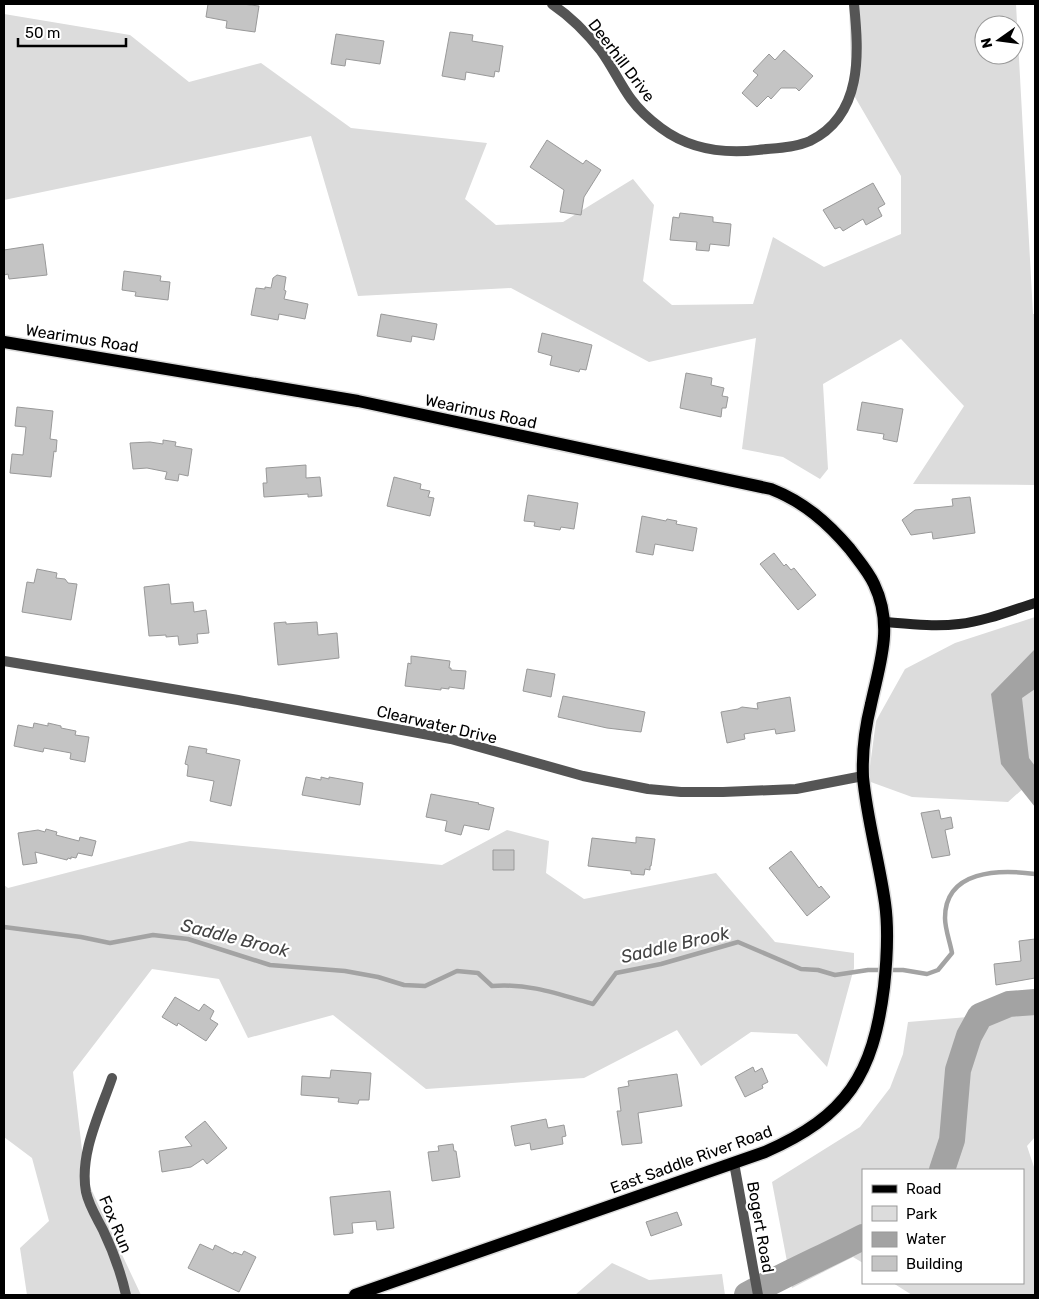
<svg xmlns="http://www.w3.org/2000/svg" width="1039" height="1299" font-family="Rubik,sans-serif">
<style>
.green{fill:#dcdcdc;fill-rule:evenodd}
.water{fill:#a3a3a3}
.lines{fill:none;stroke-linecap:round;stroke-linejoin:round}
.stream{stroke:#a3a3a3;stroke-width:4.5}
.river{stroke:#a3a3a3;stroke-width:26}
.building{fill:#c4c4c4;stroke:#999}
.primary-casing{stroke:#dbdbdb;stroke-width:15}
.minor{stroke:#555;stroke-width:10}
.tertiary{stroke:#555;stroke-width:10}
.secondary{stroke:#222;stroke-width:10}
.primary{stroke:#000;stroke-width:12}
.labels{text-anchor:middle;stroke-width:4.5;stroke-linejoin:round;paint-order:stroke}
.street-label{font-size:16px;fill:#000;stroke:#fff}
.water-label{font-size:18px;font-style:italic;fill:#444;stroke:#fff}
</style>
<rect width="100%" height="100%" fill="#fff"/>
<!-- green -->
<path class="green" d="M 849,4 L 1016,4 L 1033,314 L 1035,314 L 1035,485 L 913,484 L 964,406 L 901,339 L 823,384 L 828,469 L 820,479 L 783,457 L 742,449 L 756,338 L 649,362 L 511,288 L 358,296 L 311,136 L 4,200 L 4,14 L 130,35 L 189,82 L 261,63 L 351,128 L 487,143 L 465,199 L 496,225 L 563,222 L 633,179 L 654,205 L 643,281 L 672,305 L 753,304 L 773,237 L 824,267 L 901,234 L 901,176 L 852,92 ZM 984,25 L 1014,25 L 1014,55 L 984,55 Z
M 1035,617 L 1035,778 L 1008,802 L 912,797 L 868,781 L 876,721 L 905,669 L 955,643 Z
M 507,830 L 549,841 L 546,873 L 584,899 L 716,873 L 775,942 L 854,953 L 854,968 L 827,1067 L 797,1034 L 751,1032 L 701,1066 L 677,1030 L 584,1078 L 426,1089 L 333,1015 L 248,1038 L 219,979 L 152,969 L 73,1072 L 85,1176 L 141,1295 L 27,1295 L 20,1248 L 49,1221 L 32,1158 L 4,1137 L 4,885 L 8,888 L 190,841 L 442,865 Z
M 1035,1015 L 1035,1137 L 1027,1146 L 1035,1170 L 1035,1295 L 912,1295 L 893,1283 L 1023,1283 L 1023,1170 L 863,1170 L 863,1263 L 853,1257 L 792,1288 L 772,1182 L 860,1127 L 890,1088 L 903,1054 L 908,1022 L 980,1016 Z
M 612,1263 L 649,1280 L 722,1274 L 725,1295 L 575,1295 Z"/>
<!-- water -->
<path class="water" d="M 1035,649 L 1035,689 L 1022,698 L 1029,758 L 1035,766 L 1035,807 L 1001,764 L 991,694 Z
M 1035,993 L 1035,1015 L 980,1016 L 997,998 Z"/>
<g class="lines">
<!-- stream -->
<path class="stream" d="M 4,927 L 81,937 L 110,943 L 153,935 L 188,939 L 270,965 L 345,971 L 378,977 L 404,985 L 425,986 L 457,971 L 478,973 L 492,986 C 529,983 558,994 593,1004 L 616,973 L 661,964 L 738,942 L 801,969 L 818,970 L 835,975 L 868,970 L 903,970 L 927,974 L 938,970 L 952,953 C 950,942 945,929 945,918 C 945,870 999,869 1035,874"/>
<!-- river -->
<path class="river" d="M 942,1170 L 952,1140 L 958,1070 L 969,1036 L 980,1016 L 1009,1004 L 1035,1002
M 747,1295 C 785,1274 824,1257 863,1237"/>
</g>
<!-- building -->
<path class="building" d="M 208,4 L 242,4 L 259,6 L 255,32 L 226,28 L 227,21 L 206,17 Z
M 450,32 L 473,35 L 472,41 L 503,46 L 499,72 L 495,71 L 494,77 L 466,72 L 465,80 L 442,76 Z
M 336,34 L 384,41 L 380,64 L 346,59 L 345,66 L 331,64 Z
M 784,50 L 813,76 L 799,91 L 796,88 L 781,88 L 771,99 L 768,96 L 757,107 L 742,93 L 758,75 L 753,71 L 769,54 L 775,60 Z
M 547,140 L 583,164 L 586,160 L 601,170 L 584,197 L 581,215 L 560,212 L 564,190 L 530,167 Z
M 873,183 L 885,204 L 878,208 L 882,216 L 866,225 L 863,219 L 843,231 L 840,227 L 835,229 L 823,210 Z
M 680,213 L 713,217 L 713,222 L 731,224 L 729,246 L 710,244 L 709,251 L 696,250 L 697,242 L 670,240 L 673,217 L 679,218 Z
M 43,244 L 47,275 L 9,279 L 8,274 L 4,275 L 4,250 Z
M 124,271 L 161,276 L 160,281 L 170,282 L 168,300 L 135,296 L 136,292 L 122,290 Z
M 277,275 L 286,277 L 284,290 L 286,291 L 284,299 L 308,304 L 305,319 L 279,314 L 278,320 L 251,315 L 256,288 L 265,289 L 265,287 L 271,288 L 273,278 Z
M 381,314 L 437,324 L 434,340 L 412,336 L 411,342 L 377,336 Z
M 542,333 L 592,345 L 586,370 L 580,369 L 579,372 L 550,365 L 552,356 L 538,352 Z
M 686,373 L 712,378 L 711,385 L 724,388 L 722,396 L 728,397 L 726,408 L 722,408 L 721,417 L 680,408 Z
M 862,402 L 903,409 L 897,442 L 883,439 L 884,434 L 857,430 Z
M 17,407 L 53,411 L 50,439 L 57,440 L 56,452 L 54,451 L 51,477 L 10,473 L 12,454 L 23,455 L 26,427 L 15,426 Z
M 163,440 L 176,442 L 175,446 L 192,449 L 188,476 L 179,474 L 178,481 L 165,479 L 167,472 L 147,468 L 133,469 L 130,443 L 150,442 L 163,444 Z
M 306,465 L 306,478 L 320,477 L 322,496 L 308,497 L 308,494 L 264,497 L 263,483 L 267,483 L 266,468 Z
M 394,477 L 421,484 L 420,489 L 430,491 L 428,497 L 434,498 L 430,516 L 387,506 Z
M 528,495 L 578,503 L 574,529 L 561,527 L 560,530 L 534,526 L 535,522 L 524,521 Z
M 970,497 L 975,533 L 933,539 L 932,532 L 911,535 L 902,520 L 915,510 L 953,506 L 952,499 Z
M 642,516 L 666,521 L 667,519 L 677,521 L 676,524 L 697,528 L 693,551 L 655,544 L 653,555 L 636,552 Z
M 774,553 L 784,566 L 786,564 L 791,570 L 794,568 L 816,595 L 798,610 L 760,564 Z
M 37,569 L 57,573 L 56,578 L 65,579 L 68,583 L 77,584 L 71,620 L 22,612 L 27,582 L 34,583 Z
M 169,584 L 171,604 L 193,602 L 194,612 L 206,610 L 209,633 L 197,634 L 198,643 L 179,645 L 178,636 L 166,637 L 166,635 L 149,636 L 144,587 Z
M 286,622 L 286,624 L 317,622 L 318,635 L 337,633 L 339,658 L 278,665 L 274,623 Z
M 411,656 L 450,661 L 449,668 L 451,668 L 451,670 L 466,671 L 464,689 L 449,687 L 449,689 L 441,688 L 441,690 L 405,686 L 408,663 L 411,664 Z
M 527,669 L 555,674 L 551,697 L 523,691 Z
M 563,696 L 645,712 L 641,732 L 607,728 L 558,717 Z
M 790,697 L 795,731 L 776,734 L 775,729 L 744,734 L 745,739 L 727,743 L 721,712 L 738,709 L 742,707 L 758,709 L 757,703 Z
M 34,723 L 48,726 L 48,723 L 61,726 L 61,728 L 76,731 L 75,735 L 89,737 L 85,762 L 70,759 L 71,753 L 44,748 L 43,752 L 14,746 L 18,725 L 33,728 Z
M 189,746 L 207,749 L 206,753 L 240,760 L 231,806 L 210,801 L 214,781 L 187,776 L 188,768 L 188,765 L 185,764 Z
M 306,777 L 321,780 L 321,777 L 329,779 L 329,777 L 363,783 L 360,805 L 302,795 Z
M 431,794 L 479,803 L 478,804 L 494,808 L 489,830 L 464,825 L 461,835 L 445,831 L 447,821 L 426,817 Z
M 939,810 L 941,819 L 951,817 L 953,828 L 945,830 L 950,855 L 932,858 L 921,813 Z
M 46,829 L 57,832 L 56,835 L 79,841 L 80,837 L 96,841 L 92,856 L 78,853 L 76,858 L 71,857 L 71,859 L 68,858 L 67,860 L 35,852 L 37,863 L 23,865 L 18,833 L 38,830 L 45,832 Z
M 636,837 L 655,839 L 651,866 L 650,866 L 650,870 L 645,869 L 644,875 L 631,874 L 631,871 L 588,866 L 592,838 L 636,843 Z
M 493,850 L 514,850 L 514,870 L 493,870 Z
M 791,851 L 819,888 L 821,886 L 830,897 L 807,916 L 769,868 Z
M 1035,939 L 1035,978 L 996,985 L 994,964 L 1021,961 L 1019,941 Z
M 175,997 L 199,1011 L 204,1004 L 214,1011 L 210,1019 L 218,1024 L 206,1041 L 178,1023 L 177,1026 L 162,1017 Z
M 753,1067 L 755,1072 L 762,1068 L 768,1082 L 762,1085 L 763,1088 L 745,1097 L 735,1077 Z
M 331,1070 L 371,1073 L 369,1100 L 359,1100 L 358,1104 L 338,1102 L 339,1098 L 301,1095 L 302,1076 L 330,1078 Z
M 677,1074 L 682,1106 L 638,1113 L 642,1143 L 622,1145 L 617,1111 L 621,1111 L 618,1088 L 629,1086 L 628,1081 Z
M 546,1119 L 548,1128 L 564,1125 L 566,1136 L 562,1137 L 563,1144 L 531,1150 L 530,1143 L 515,1146 L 511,1126 Z
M 205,1121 L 227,1148 L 207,1164 L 203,1159 L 191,1167 L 162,1172 L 159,1151 L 192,1146 L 185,1137 Z
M 453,1144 L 454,1151 L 456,1151 L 460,1177 L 432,1181 L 428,1152 L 439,1151 L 438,1146 Z
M 390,1191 L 394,1228 L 377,1230 L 376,1221 L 352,1223 L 353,1233 L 334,1235 L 330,1197 Z
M 677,1212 L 682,1225 L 651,1236 L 646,1222 Z
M 200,1244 L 213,1250 L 215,1245 L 233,1254 L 234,1252 L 242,1255 L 244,1251 L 256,1257 L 239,1292 L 188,1268 Z"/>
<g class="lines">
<!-- primary casing -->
<g class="primary-casing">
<path id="primary" d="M 4,342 L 358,401 L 771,489 C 804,502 827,522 850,549 C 858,560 868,571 874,584 C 894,626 880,662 871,704 C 865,728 862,753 863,777 C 867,820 879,860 885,903 C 889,931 887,959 884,987 C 873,1075 847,1116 765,1152 L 355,1295"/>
</g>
<!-- minor -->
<path class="minor" d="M 552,4 C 571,17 587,33 601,51 C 612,66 620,84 631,99 C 639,110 650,120 661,128 C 689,149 723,154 758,150 C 775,148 794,148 810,141 C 863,115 859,54 854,4
M 4,661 L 238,700 L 451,739 L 583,776 L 648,789 L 681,792 L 723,792 L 796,789 L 863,776
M 112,1078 C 100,1113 79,1154 86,1192 C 89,1206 97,1218 103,1230 C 113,1251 121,1273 126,1295"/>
<!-- tertiary -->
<path class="tertiary" d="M 734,1163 L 758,1295"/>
<!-- secondary -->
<path class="secondary" d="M 885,622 C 909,624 935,627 959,624 C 985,621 1010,611 1035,603"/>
<!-- primary -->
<use href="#primary" class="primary"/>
</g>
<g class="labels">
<!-- street labels -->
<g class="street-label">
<text transform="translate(622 60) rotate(53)" y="6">Deerhill Drive</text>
<text transform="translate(82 338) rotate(9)" y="6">Wearimus Road</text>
<text transform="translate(481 411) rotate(12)" y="6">Wearimus Road</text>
<text transform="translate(437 724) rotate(13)" y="6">Clearwater Drive</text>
<text transform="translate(691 1159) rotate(-20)" y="6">East Saddle River Road</text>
<text transform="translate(116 1224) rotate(67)" y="6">Fox Run</text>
<text transform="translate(761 1227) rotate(80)" y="6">Bogert Road</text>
</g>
<!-- water labels -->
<g class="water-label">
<text transform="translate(235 938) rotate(14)" y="6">Saddle Brook</text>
<text transform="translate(675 945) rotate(-13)" y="6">Saddle Brook</text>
</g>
</g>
<!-- border -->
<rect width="1039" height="1299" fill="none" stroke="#000000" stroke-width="10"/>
<!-- legend -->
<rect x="862" y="1169" width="162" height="115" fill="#ffffff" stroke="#999999"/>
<rect x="872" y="1185" width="25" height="8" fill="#000000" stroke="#999999"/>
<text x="906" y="1194" font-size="15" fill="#000000">Road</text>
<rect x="872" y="1206" width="25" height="15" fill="#dcdcdc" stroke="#999999"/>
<text x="906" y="1219" font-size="15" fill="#000000">Park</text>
<rect x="872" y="1232" width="25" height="15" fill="#a3a3a3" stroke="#999999"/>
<text x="906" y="1244" font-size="15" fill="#000000">Water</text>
<rect x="872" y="1256" width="25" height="15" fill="#c4c4c4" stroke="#999999"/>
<text x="906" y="1269" font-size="15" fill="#000000">Building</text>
<!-- north arrow -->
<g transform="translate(999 40) rotate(256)"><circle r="24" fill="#ffffff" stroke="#999999"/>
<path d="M0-4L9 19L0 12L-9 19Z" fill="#000000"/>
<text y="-8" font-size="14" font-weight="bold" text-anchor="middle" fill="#000000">N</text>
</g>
<!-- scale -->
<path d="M18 38v8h108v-8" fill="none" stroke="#000000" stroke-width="2.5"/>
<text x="25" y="38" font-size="15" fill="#000000" stroke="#ffffff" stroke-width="4" paint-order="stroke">50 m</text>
</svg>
